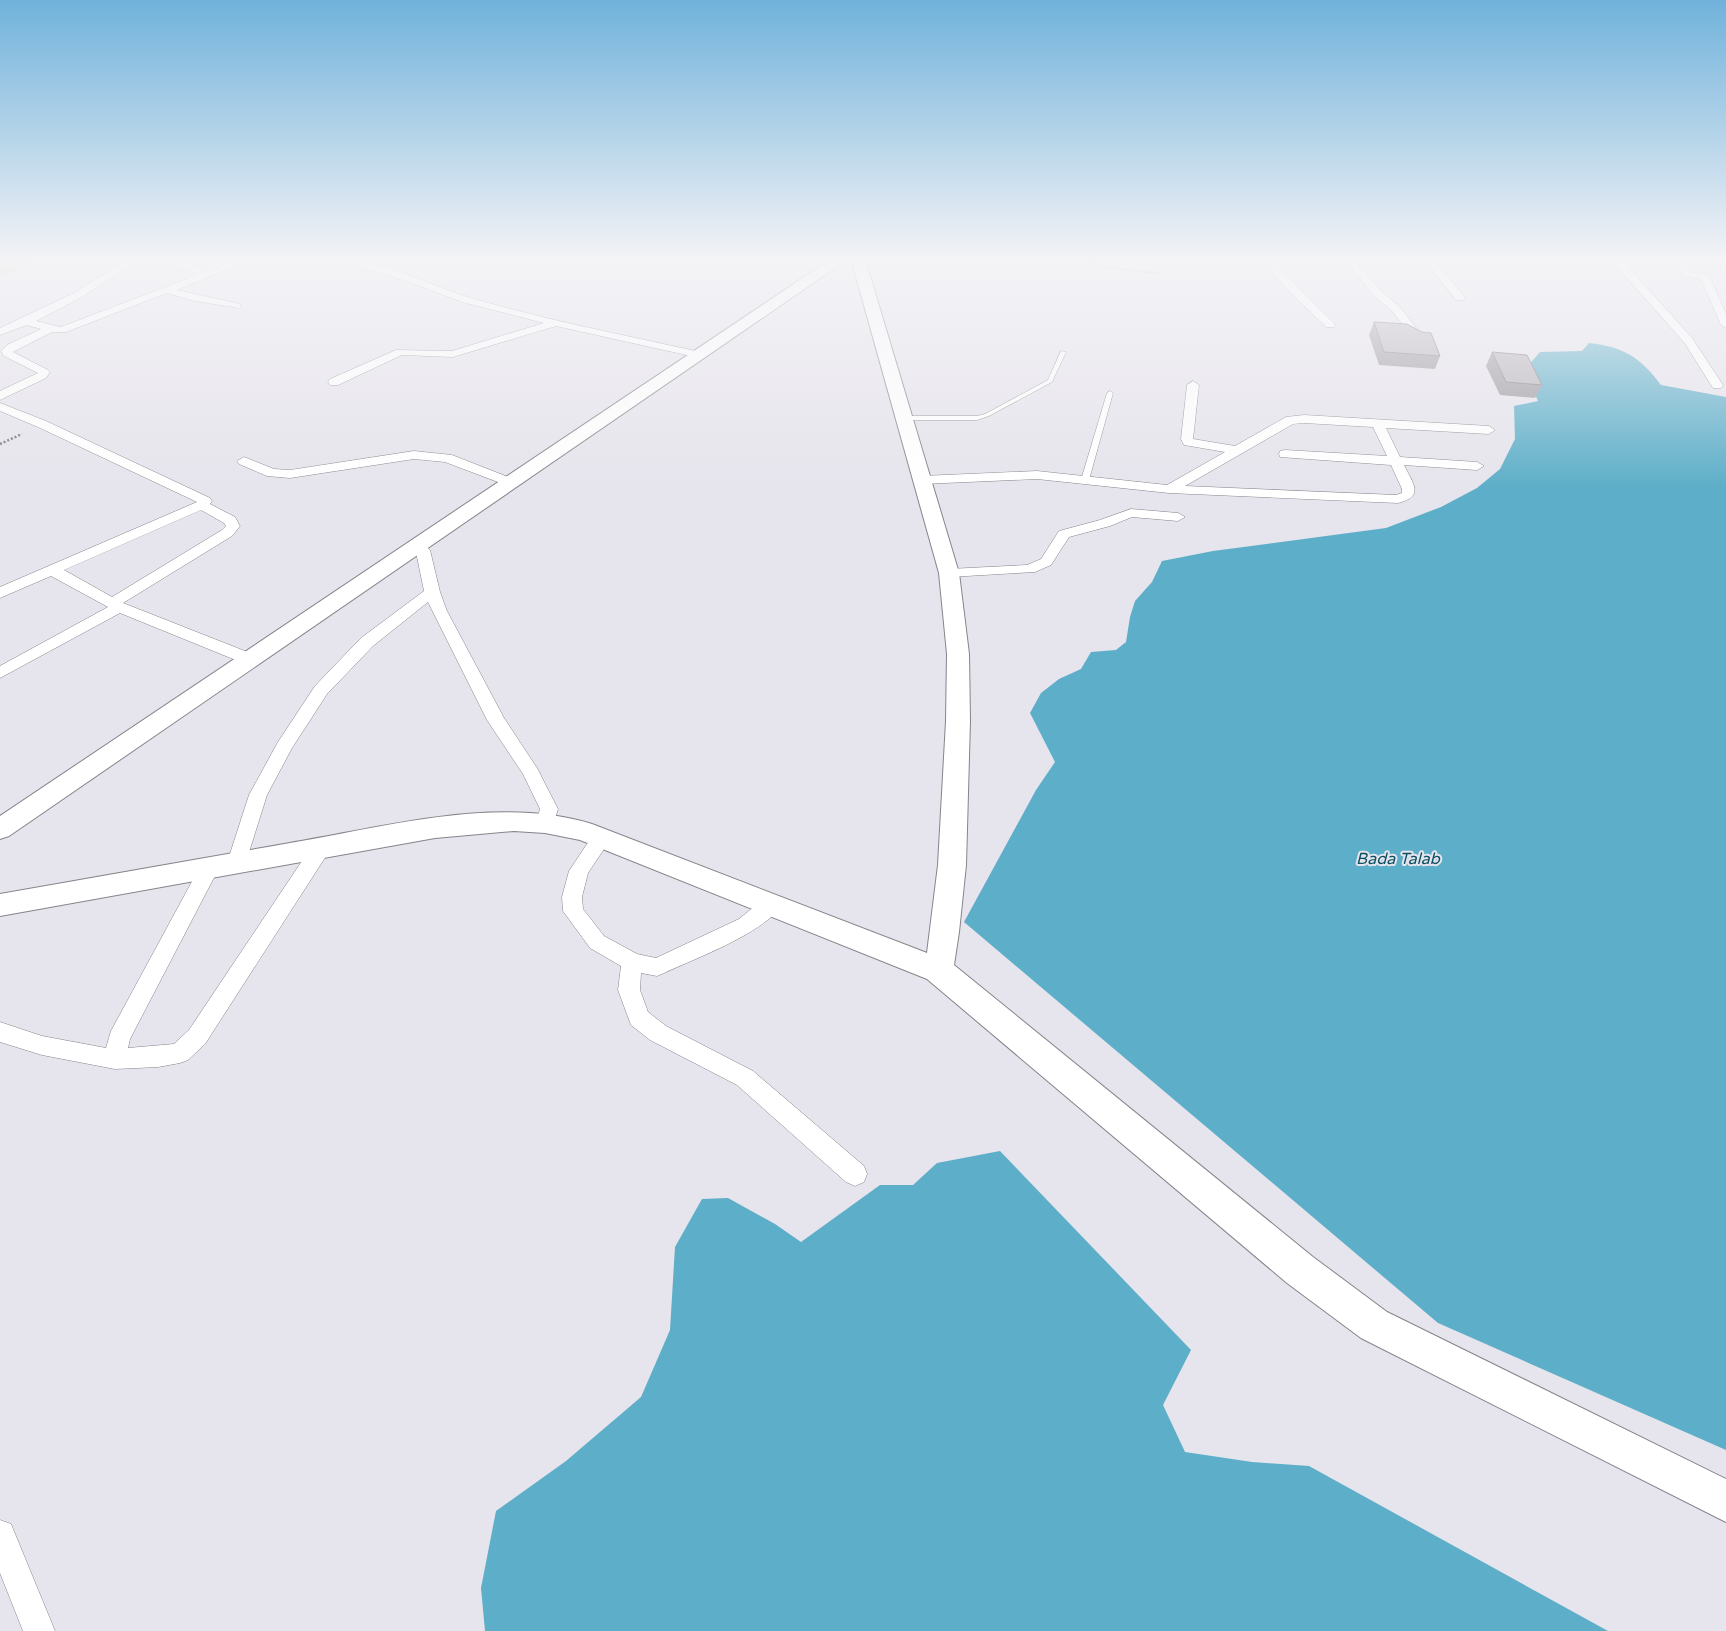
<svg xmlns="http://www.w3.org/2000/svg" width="1726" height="1631" font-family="'Varela Round',sans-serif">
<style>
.green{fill:#cfd6ad}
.water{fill:#5daec8}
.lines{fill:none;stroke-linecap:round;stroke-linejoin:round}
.lane-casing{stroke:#86848b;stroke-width:1}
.street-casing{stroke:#86848b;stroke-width:1}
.secondary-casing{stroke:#86848b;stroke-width:2}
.path-far1{stroke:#747378;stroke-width:2;stroke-dasharray:1 1;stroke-linecap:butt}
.path{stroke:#747378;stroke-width:2.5;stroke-dasharray:2 2;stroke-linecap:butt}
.lane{fill:#fff;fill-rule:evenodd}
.street{fill:#fff;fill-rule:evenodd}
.secondary{fill:#fff;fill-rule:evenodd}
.wall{fill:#9d99a0}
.building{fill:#b6b2ba;stroke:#7f7d82}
.labels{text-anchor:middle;stroke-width:4;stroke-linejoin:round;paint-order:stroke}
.water-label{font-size:16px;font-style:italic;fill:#085062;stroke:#e6e4ec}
</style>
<rect width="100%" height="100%" fill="#e6e4ec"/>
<!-- green -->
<path class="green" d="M 0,259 L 45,259 L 0,277 Z"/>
<!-- water -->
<path class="water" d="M 1589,343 C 1624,347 1640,357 1661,385 L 1726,397 L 1726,1450 L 1438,1323 L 964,922 L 1036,790 L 1055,762 L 1030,713 L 1041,693 L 1059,679 L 1081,669 L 1091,652 L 1116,650 L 1126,642 L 1130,617 L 1135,601 L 1152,582 L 1162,561 L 1213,551 L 1386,528 L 1441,507 L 1477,488 L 1500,469 L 1515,439 L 1514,406 L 1538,401 L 1526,373 L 1532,361 L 1540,352 L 1582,351 Z
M 1000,1151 L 1191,1350 L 1163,1405 L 1185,1452 L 1252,1462 L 1309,1466 L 1608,1631 L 485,1631 L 481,1588 L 496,1511 L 566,1461 L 641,1397 L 670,1330 L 675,1247 L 702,1199 L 728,1198 L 775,1224 L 801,1242 L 880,1185 L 913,1185 L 937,1163 Z"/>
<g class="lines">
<!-- lane casing -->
<g class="lane-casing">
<path id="lane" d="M 1061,351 L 1066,352 L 1052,382 L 989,416 L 977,420 L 904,420 L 901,418 L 904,416 L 977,416 L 985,414 L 1048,380 Z
M 1110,391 L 1113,393 L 1089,480 L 1082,482 L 1081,480 L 1107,393 Z"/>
</g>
<!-- street casing -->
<g class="street-casing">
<path id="street" d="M 128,259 L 140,259 L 82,297 L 36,321 L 61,327 L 199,274 L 159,259 L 175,259 L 208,271 L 237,259 L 252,259 L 177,290 L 240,304 L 241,306 L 240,308 L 194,301 L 167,293 L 66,332 L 52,332 L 13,352 L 48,370 L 50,372 L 46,378 L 0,400 L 0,391 L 38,373 L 4,356 L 1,351 L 7,345 L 41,329 L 27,325 L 0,335 L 0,328 L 74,293 Z
M 337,259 C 384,259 427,285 471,298 C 546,320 624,335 700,352 L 706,355 L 700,358 L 556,326 L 453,357 L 402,355 L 338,385 L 330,385 L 328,382 L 330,379 L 396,350 L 452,351 L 544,323 L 462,302 L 412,283 Z
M 1162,259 L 1172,259 L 1173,261 L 1168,264 L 1165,263 Z
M 1269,259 L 1279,259 L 1279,268 L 1334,323 L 1335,325 L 1334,327 L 1326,327 L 1284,286 L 1269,268 Z
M 1337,259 L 1355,261 L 1381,291 L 1399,306 L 1418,330 L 1417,332 L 1409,332 L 1391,310 L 1373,295 L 1349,265 Z
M 1423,259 L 1433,259 L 1464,296 L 1465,298 L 1464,300 L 1456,300 Z
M 1610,259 L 1621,259 L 1692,338 L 1723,385 L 1721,388 L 1713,388 L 1684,342 Z
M 1662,259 L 1685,260 L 1691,272 L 1709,275 L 1726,314 L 1726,328 L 1721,325 L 1701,279 L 1683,276 L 1678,264 Z
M 1193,381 L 1199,385 L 1193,439 L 1235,446 L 1286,417 L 1304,415 L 1489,426 L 1495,430 L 1489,434 L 1386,428 L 1400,457 L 1477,462 L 1484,466 L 1477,470 L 1404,465 C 1413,484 1425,496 1398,503 L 1169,493 L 1037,479 L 922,484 L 915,480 L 922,476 L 1037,471 L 1167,485 L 1225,452 L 1184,445 L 1181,439 L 1187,385 ZM 1304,423 L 1373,427 L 1387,456 L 1285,450 L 1280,451 L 1279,454 L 1280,457 L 1391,465 L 1402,489 L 1402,493 L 1396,495 L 1185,486 L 1293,424 Z
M 0,403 L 46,421 L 210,498 L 212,501 L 210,504 L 235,517 L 240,526 L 232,536 L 123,603 L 255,655 L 257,659 L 255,663 L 249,664 L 243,663 L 120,613 L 0,678 L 0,666 L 108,607 L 51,576 L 0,598 L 0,587 L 197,502 L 38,427 L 0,411 ZM 201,510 L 224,523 L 226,526 L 222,530 L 112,597 L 64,570 Z
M 414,451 L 452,455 L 516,480 L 518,483 L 511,487 L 445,462 L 414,459 L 290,478 L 267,476 L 239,464 L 237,461 L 244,457 L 274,469 L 290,470 Z
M 1131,509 L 1178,513 L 1185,517 L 1178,521 L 1132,517 L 1110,526 L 1069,537 L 1051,565 L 1035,572 L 949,577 L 944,576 L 942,573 L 944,570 L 949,569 L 1027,565 L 1041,559 L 1059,531 L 1100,520 Z
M 417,542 L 422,543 L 430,550 L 440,592 L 447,611 L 504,718 L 537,768 L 558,809 L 552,828 L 545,830 L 538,828 L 536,823 L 540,809 L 523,774 L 487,720 L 428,602 L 373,646 L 327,694 L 292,748 L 267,795 L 244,868 L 237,870 L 230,868 L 227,863 L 249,795 L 278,742 L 315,686 L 361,638 L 424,591 L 416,552 L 410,546 L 412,543 Z
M 602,830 L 609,832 L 612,837 L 588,873 L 582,897 L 583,909 L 604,936 L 637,954 L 656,958 L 739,919 L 765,898 L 772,896 L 779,898 L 782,904 C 767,932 694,959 664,973 L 657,976 L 641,973 L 640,990 L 648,1012 L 666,1026 L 753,1071 L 864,1166 L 867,1174 L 864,1182 L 855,1186 L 846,1182 L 737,1085 L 650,1040 L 631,1025 L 618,990 L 621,966 L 590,948 L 563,911 L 562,897 L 569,871 L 595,832 Z
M 321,841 L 328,843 L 331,848 L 328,853 L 205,1044 L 188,1060 L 180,1063 L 158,1067 L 115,1069 L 42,1055 L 0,1042 L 0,1022 L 42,1036 L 106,1048 L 111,1031 L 202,863 L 209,861 L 216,863 L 219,868 L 130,1039 L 128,1048 L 174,1044 L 189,1030 L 314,843 Z
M 0,1520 L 11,1524 L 55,1631 L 23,1631 L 0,1573 Z"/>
</g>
<!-- secondary casing -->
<g class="secondary-casing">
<path id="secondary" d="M 831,259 L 848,259 L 9,836 L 0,839 L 0,816 Z
M 851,259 L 865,259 L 959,573 L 969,654 L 970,721 L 966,865 L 959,932 L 954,965 L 1313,1257 L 1387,1312 L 1726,1479 L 1726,1522 L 1361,1338 L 1287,1283 L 927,979 L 580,840 L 545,833 L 514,831 L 435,838 L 0,916 L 0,894 C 97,877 193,860 290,843 C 385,827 499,795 592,824 L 927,953 L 938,865 L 946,721 L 947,654 L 939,573 Z"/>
</g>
<!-- path-far1 -->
<path class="path-far1" d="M 1081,259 L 1102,267 L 1158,273"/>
<!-- path -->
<path class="path" d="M 0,444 L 22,434"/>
<!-- lane -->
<use href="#lane" class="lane"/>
<!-- street -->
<use href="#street" class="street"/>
<!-- secondary -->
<use href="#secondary" class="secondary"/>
</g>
<!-- wall -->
<path class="wall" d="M 1374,322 L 1440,356 L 1435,369 L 1379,365 L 1369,335 Z
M 1492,352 L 1542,385 L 1535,398 L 1500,395 L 1486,366 Z"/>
<!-- building -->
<path class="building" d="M 1374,322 L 1407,324 L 1422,332 L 1431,333 L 1440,356 L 1384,352 Z
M 1492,352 L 1527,355 L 1542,385 L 1506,382 Z"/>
<!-- sky -->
<linearGradient id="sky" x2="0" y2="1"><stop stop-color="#70b2db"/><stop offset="0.53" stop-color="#f4f3f6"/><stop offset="1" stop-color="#f4f3f6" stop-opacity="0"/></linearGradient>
<rect width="1726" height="488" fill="url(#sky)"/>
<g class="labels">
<!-- water labels -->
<g class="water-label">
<text x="1398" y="864">Bada Talab</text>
</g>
</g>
</svg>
